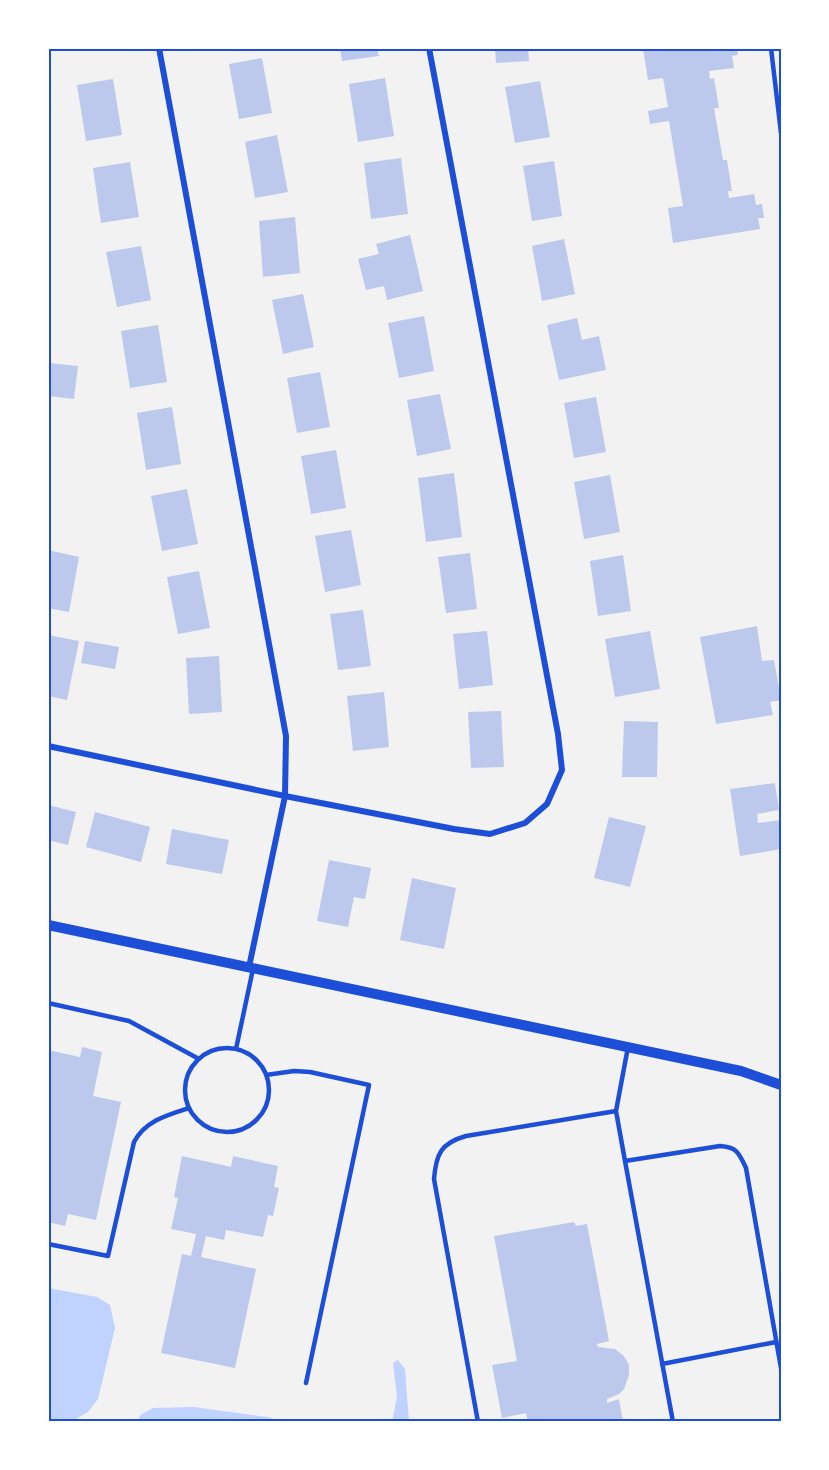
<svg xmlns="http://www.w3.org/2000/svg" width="829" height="1470" font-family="Commissioner,sans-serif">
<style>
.water{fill:#bfd3fe}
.building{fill:#bdc9ec}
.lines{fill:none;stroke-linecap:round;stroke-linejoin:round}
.service{stroke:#1d4ed8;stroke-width:4.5}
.minor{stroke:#1d4ed8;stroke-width:6}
.tertiary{stroke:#1d4ed8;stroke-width:10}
.neatline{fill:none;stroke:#1d4ed8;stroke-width:2}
</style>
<rect width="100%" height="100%" fill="#f2f2f2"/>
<!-- water -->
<path class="water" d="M 48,1288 L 97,1297 L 110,1305 L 115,1328 L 98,1399 L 88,1412 L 74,1420 L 67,1422 L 48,1422 Z
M 398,1360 L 405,1369 L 409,1422 L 392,1422 L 397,1397 L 393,1363 Z
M 194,1407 L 267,1417 L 284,1422 L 138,1422 L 140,1415 L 153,1408 Z"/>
<!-- building -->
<path class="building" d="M 340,48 L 377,48 L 379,56 L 342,61 Z
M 495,48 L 528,48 L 529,61 L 496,63 Z
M 643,48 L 737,48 L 738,55 L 732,56 L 734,68 L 709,71 L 710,79 L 714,78 L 719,108 L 714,108 L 723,160 L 727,160 L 732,191 L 728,191 L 729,198 L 754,194 L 756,205 L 762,204 L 764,218 L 758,218 L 760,229 L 673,243 L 668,208 L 683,206 L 669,121 L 650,124 L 648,111 L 668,107 L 663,78 L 648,80 Z
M 262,58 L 272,113 L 239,119 L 229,64 Z
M 385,78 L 394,136 L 358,142 L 349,84 Z
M 113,79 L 122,135 L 86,141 L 77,85 Z
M 540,81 L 550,137 L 515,143 L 505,87 Z
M 277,135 L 288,192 L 255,198 L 245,142 Z
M 401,158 L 408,214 L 371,219 L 364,163 Z
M 554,161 L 562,216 L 532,221 L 523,166 Z
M 130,162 L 139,217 L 101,223 L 93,168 Z
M 295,217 L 300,273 L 263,277 L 259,221 Z
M 410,235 L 423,291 L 387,300 L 384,286 L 366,290 L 358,259 L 379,254 L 376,244 Z
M 564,239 L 575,294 L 542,301 L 532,246 Z
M 141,246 L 151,300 L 117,307 L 106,252 Z
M 303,294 L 314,347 L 283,354 L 272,300 Z
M 424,316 L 434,371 L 399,378 L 388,323 Z
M 577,318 L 582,340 L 599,336 L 606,370 L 559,380 L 547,325 Z
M 158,325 L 167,382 L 130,388 L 121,331 Z
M 48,363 L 78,366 L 74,399 L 48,396 Z
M 320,372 L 330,427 L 297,433 L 287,378 Z
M 440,394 L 451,449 L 417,456 L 407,400 Z
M 596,397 L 606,452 L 574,458 L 564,403 Z
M 172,407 L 181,464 L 146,470 L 137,413 Z
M 336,450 L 346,508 L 311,514 L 301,456 Z
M 454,473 L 462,537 L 426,542 L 418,478 Z
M 610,475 L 620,532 L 584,539 L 574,482 Z
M 187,489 L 198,544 L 162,551 L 151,496 Z
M 351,530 L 361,585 L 325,592 L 315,536 Z
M 48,550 L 79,557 L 69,612 L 48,608 Z
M 470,553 L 477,609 L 446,613 L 438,557 Z
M 623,555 L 631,611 L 598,616 L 590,561 Z
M 199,571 L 210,628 L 178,634 L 167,577 Z
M 363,610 L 371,666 L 338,670 L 330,614 Z
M 757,626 L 762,661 L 774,660 L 781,700 L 770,702 L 773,715 L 716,724 L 700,637 Z
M 487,631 L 493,685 L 459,689 L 453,634 Z
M 650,631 L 660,689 L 615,697 L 605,639 Z
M 48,635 L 79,641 L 67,700 L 48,696 Z
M 85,641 L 119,647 L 115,669 L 81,663 Z
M 219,656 L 222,712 L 189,714 L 186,658 Z
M 384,692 L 389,747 L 353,751 L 347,696 Z
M 501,711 L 504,767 L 471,768 L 468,712 Z
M 624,721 L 658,722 L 657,777 L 622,777 Z
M 775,783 L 779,810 L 757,814 L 758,823 L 781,820 L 781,849 L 740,856 L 730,789 Z
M 48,805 L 76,812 L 68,845 L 48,840 Z
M 95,812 L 150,827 L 141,862 L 86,847 Z
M 609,817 L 646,826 L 630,887 L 594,878 Z
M 172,829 L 229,840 L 222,874 L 166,864 Z
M 329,860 L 371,868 L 365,899 L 354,897 L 348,927 L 317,921 Z
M 412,878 L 456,888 L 444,949 L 400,940 Z
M 82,1047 L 102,1052 L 93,1096 L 121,1102 L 96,1220 L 68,1214 L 65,1226 L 48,1222 L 48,1050 L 80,1057 Z
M 182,1156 L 231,1167 L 233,1156 L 278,1166 L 274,1187 L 279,1188 L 273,1216 L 268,1215 L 263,1237 L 226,1230 L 224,1240 L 206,1236 L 201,1257 L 256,1269 L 235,1368 L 161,1353 L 182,1254 L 191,1256 L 196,1234 L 171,1229 L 178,1198 L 174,1197 Z
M 574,1222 L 576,1226 L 587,1224 L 609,1341 L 597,1344 L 598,1347 L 615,1349 L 624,1356 L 629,1365 L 629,1375 L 624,1389 L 619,1394 L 607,1399 L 607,1403 L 619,1399 L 623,1422 L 528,1422 L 526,1413 L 502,1418 L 492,1365 L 517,1361 L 494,1236 Z"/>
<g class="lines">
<!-- service -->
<path class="service" d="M 771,48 L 781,133
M 48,1003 L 129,1021 L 199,1059
M185 1090a42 42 0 1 1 84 0a42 42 0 1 1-84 0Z
M 236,1049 L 253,969
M 266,1075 L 294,1071 L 310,1072 L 369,1085 L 306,1383
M 616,1111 L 625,1161
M 48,1244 L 108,1256 L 134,1142 C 145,1121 167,1115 189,1108
M 662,1364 L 776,1342
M 478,1422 L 434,1179 C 436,1154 441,1143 466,1136 L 616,1111 L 628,1047
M 673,1422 L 625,1161 L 720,1146 C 737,1147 739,1153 746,1168 L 781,1368"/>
<!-- minor -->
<path class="minor" d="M 159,48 L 286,736 L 285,796 L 249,967
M 48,746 L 285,796 L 454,829 L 490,834 L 525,823 L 547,804 L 562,770 L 558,734 L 429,48"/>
<!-- tertiary -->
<path class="tertiary" d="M 48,925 L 741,1071 L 781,1085"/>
</g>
<!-- border -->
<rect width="829" height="1470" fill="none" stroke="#ffffff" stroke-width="99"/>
<rect x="50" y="50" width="730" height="1370" class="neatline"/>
</svg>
